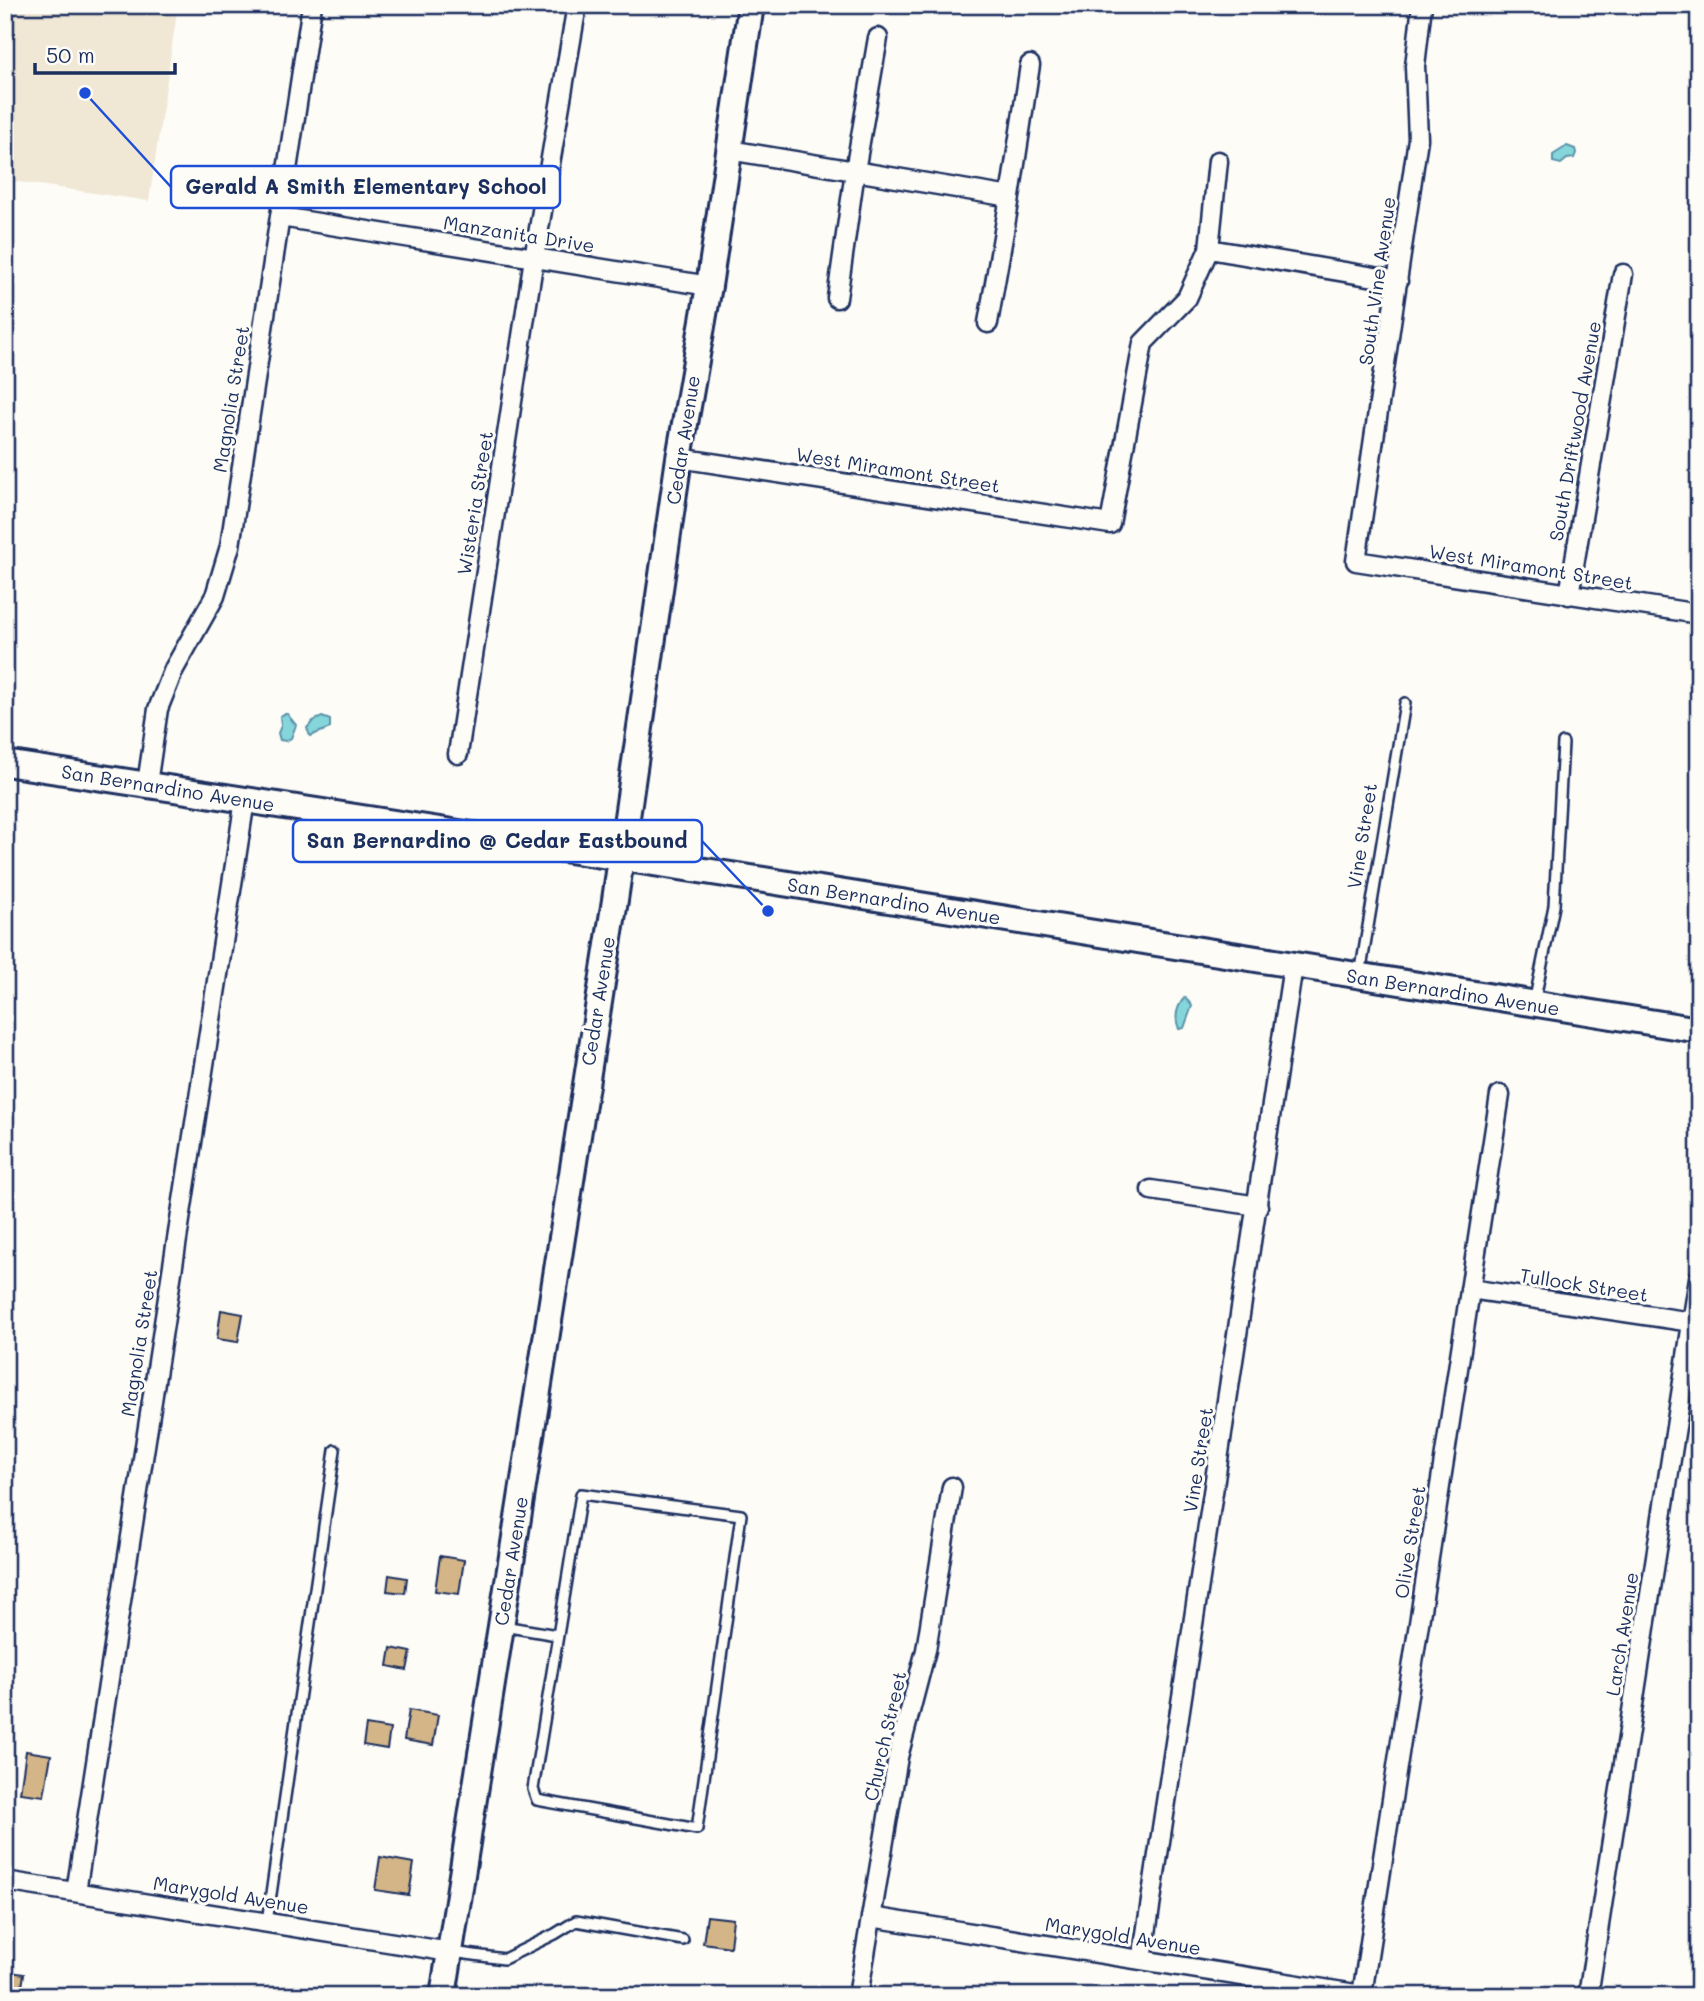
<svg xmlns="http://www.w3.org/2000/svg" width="1704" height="2001" font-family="Mali,sans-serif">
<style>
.built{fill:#f0e7d5}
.water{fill:#85d6db;stroke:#5b93a9;stroke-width:2}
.building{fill:#d3b587;stroke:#1b2f5e;stroke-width:2}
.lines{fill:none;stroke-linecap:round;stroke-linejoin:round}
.service-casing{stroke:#1b2f5e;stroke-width:14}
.minor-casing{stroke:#1b2f5e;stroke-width:23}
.secondary-casing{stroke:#1b2f5e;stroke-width:30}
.service{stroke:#fdfcf7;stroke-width:9}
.minor{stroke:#fdfcf7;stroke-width:18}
.secondary{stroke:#fdfcf7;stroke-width:24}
.labels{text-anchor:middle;stroke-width:6;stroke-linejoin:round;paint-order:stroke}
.street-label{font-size:19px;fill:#1b2f5e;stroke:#fdfcf7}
.leader{fill:none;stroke:#1d4ed8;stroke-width:2.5}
.callout-dot{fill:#1d4ed8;stroke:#fdfcf7;stroke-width:2.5}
.callout{fill:#fdfcf7;stroke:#1d4ed8;stroke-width:2.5}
.callout-label{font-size:21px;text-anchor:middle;font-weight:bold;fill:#1b2f5e}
</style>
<rect width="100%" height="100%" fill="#fdfcf7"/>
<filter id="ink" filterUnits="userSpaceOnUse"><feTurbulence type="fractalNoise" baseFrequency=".0143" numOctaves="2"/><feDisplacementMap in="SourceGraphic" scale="14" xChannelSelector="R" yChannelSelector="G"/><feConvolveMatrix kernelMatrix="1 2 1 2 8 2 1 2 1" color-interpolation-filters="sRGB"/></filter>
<g filter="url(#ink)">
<!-- built -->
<path class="built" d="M 5,5 L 178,5 L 149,201 L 5,180 Z"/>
<!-- water -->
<path class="water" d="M 1567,146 L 1575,149 L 1576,153 L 1574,158 L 1567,159 L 1561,164 L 1553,162 L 1553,155 Z
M 284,714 L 287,714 L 296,725 L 291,738 L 286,741 L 280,740 L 278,733 L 281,726 L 280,716 Z
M 322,717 L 330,720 L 330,728 L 310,736 L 307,728 L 313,721 Z
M 1185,997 L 1192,1006 L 1184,1028 L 1179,1029 C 1174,1017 1177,1006 1185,997 Z"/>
<!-- building -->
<path class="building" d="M 221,1310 L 243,1314 L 238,1342 L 217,1339 Z
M 440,1556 L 464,1560 L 459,1594 L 435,1591 Z
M 389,1575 L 407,1578 L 405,1593 L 387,1591 Z
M 391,1648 L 411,1652 L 407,1670 L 388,1666 Z
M 409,1710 L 438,1715 L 433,1745 L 404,1740 Z
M 366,1725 L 390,1729 L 387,1749 L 363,1745 Z
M 26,1751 L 51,1755 L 44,1796 L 20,1793 Z
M 380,1857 L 414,1863 L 409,1895 L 375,1890 Z
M 707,1916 L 733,1919 L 730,1947 L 703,1943 Z
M 5,1971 L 24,1974 L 21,1993 L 5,1991 Z"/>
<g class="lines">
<!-- service casing -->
<g class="service-casing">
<path id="service" d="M 1360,975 L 1405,703
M 1534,1003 L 1554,906 L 1563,743
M 581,1494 L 741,1515 L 697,1829 L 537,1800 L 533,1789 Z
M 503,1626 L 557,1635
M 267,1922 L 335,1450
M 452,1952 L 504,1959 L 555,1934 L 576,1921 L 683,1940"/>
</g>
<!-- minor casing -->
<g class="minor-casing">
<path id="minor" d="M 1422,5 L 1415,66 L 1418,139 L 1356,561 L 1699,614
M 729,150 L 1010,197 L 1030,65
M 281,217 L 709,286
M 1209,249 L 1398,281
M 837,298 L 855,171 L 878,38
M 988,323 L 1010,197
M 679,458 L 1110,524 L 1143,343 L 1187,298 L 1209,249 L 1218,161
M 1569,595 L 1623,274
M 458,754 L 534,258 L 577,5
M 147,784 L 158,709 L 174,669 L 215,596 L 230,546 L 312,5
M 1151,1190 L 1258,1206
M 1470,1289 L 1692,1322
M 5,1881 L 450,1952
M 76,1892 L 245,800
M 871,1917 L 1368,1996
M 1142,1960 L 1293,966
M 1362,1995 L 1500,1095
M 858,1996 L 898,1757 L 926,1650 L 952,1487
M 1588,1996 L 1699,1278"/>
</g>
<!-- secondary casing -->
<g class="secondary-casing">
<path id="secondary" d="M 5,763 L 764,880 L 1699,1030
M 443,1996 L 615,900 L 679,458 L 709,286 L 751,5"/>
</g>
<!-- service -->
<use href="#service" class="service"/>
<!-- minor -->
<use href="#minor" class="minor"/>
<!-- secondary -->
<use href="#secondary" class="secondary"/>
</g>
</g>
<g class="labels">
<!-- street labels -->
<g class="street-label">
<text transform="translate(519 234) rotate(9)" y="7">Manzanita Drive</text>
<text transform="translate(1377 281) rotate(-82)" y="7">South Vine Avenue</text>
<text transform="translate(231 399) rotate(-81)" y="7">Magnolia Street</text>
<text transform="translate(1575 431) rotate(-80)" y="7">South Driftwood Avenue</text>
<text transform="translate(683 440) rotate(-81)" y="7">Cedar Avenue</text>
<text transform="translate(898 470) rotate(9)" y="7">West Miramont Street</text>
<text transform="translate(475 503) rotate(-81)" y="7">Wisteria Street</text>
<text transform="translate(1531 567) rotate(9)" y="7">West Miramont Street</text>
<text transform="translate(168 788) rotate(9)" y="7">San Bernardino Avenue</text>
<text transform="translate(1362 836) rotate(-81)" y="7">Vine Street</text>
<text transform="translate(894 901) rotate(9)" y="7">San Bernardino Avenue</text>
<text transform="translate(1453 992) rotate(9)" y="7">San Bernardino Avenue</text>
<text transform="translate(598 1001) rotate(-81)" y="7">Cedar Avenue</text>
<text transform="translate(1584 1285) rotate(9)" y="7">Tullock Street</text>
<text transform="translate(139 1343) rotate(-81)" y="7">Magnolia Street</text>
<text transform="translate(1198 1460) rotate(-81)" y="7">Vine Street</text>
<text transform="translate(1410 1542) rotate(-81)" y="7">Olive Street</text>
<text transform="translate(511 1561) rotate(-81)" y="7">Cedar Avenue</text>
<text transform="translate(1622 1634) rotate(-81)" y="7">Larch Avenue</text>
<text transform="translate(885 1736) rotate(-77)" y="7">Church Street</text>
<text transform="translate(231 1895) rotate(9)" y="7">Marygold Avenue</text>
<text transform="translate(1123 1936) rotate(9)" y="7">Marygold Avenue</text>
</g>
</g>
<!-- callouts -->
<path class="leader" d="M85 93L171 187M768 911L702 841"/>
<g class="callout-dot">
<circle cx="85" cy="93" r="7"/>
<circle cx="768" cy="911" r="7"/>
</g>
<g class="callout">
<rect x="171" y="166" width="389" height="42" rx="7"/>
<rect x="293" y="820" width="409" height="42" rx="7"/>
</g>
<g class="callout-label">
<text x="366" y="194">Gerald A Smith Elementary School</text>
<text x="497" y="848">San Bernardino @ Cedar Eastbound</text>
</g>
<!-- margin -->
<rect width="1704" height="2001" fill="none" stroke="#fdfcf7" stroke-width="28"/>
<rect x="14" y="14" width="1676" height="1973" fill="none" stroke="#1b2f5e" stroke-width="2.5" filter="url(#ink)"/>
<!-- scale -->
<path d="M35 63v10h140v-10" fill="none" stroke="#1b2f5e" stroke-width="3.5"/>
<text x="46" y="63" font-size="21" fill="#1b2f5e" stroke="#fdfcf7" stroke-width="5" paint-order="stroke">50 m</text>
</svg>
